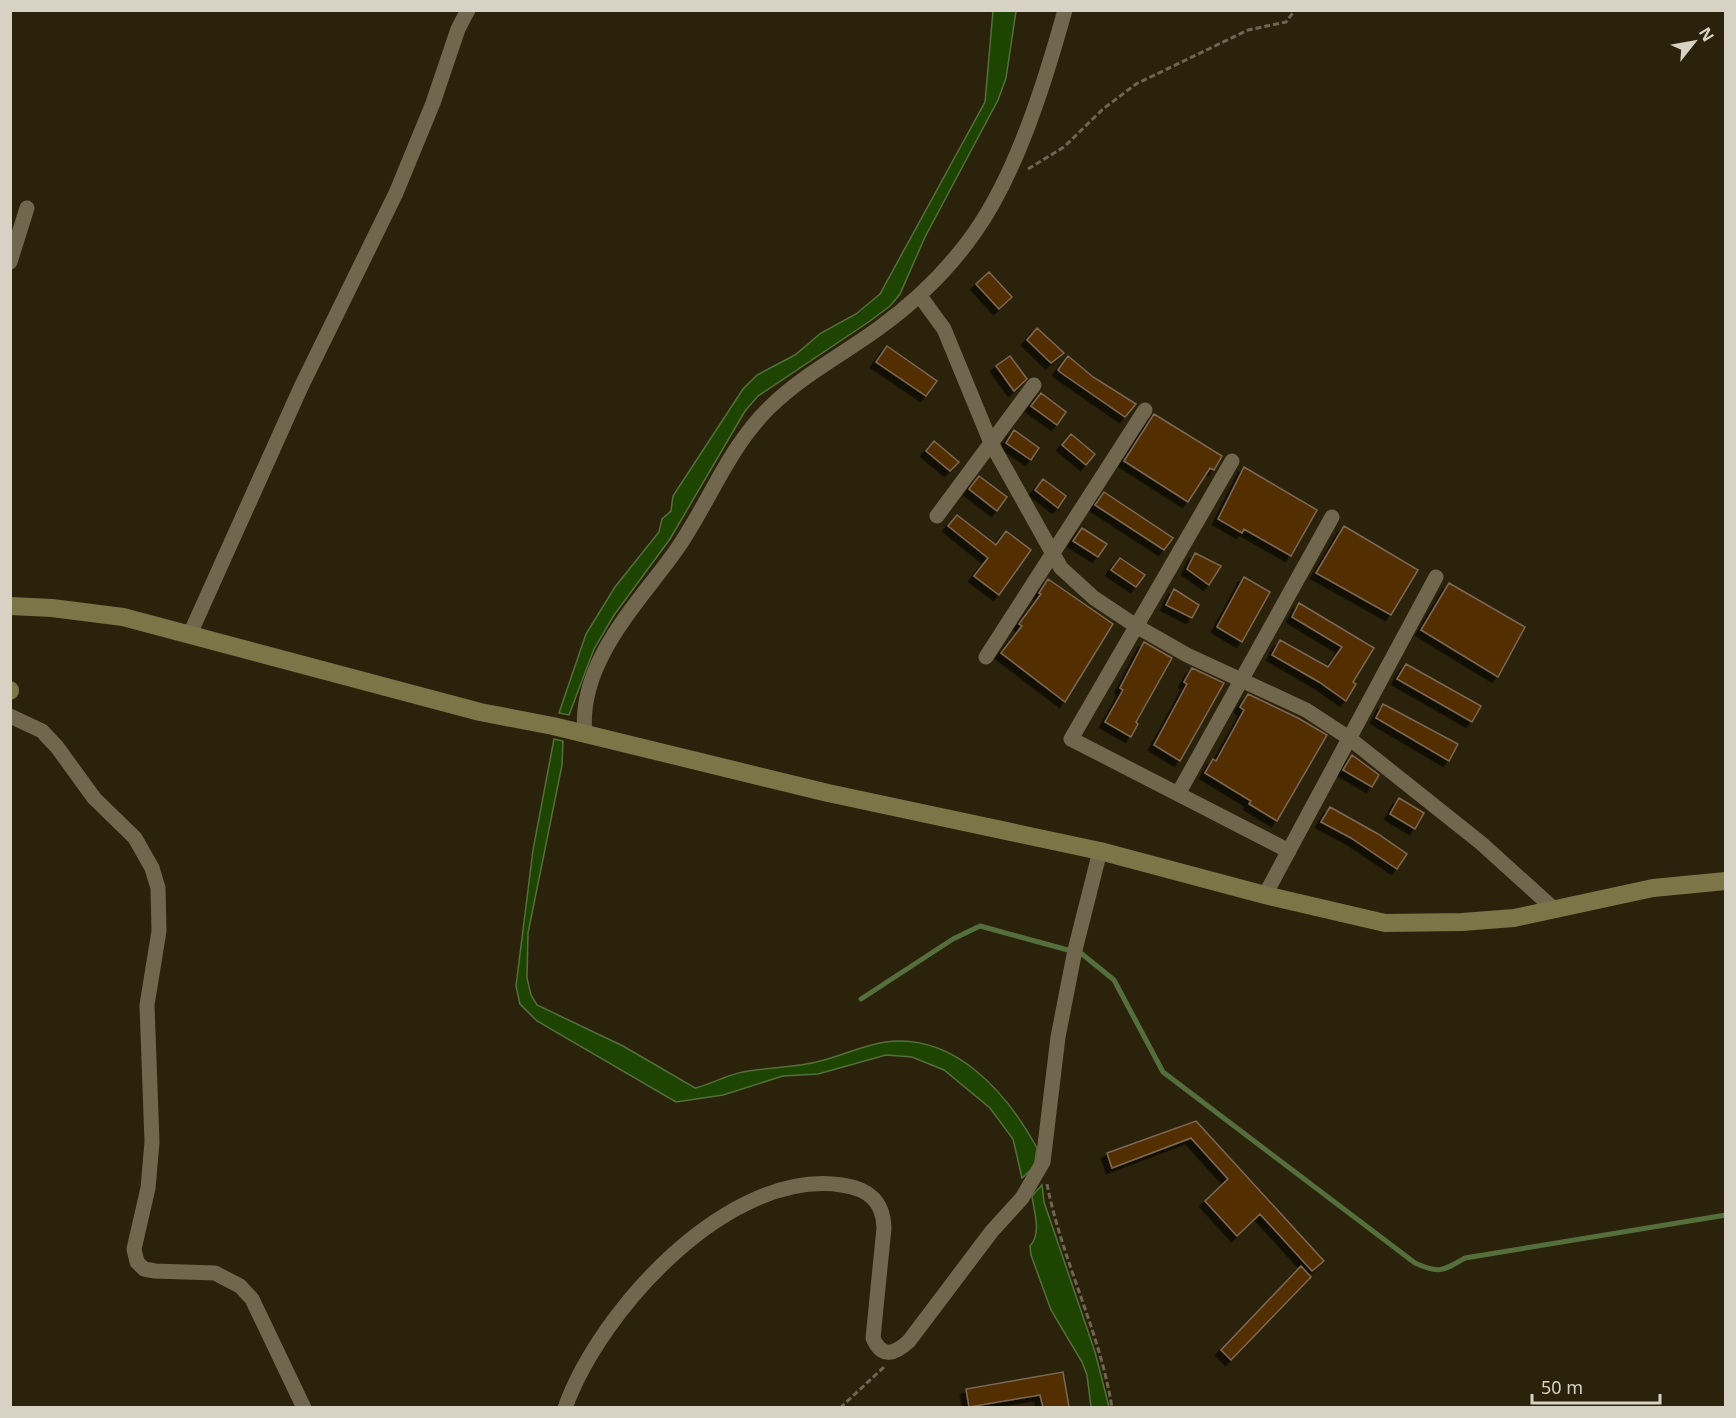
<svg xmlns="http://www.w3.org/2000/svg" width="1736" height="1418" font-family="'Noto Sans',sans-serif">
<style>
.water{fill:#1d4401;stroke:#556f3c;stroke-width:1.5}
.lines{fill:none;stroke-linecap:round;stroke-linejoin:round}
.stream{stroke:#556f3c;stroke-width:5}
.building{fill:#522d01;stroke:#7d6855;stroke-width:1.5;filter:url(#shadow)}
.path{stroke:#6e6653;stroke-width:3;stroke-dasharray:6 3;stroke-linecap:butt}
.street{stroke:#71664e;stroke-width:15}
.secondary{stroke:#7b7548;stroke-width:18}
</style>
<defs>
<filter id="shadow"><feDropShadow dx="-5.5" dy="5.5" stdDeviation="0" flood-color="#0009"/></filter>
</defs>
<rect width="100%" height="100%" fill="#2b220b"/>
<!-- water -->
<path class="water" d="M 993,11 L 1016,11 L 1006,78 L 998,100 L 925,237 L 900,294 L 890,306 L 870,321 L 758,396 L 745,411 L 670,539 L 614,615 L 594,649 L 569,715 L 559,713 L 586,634 L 615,587 L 659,532 L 662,519 L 671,511 L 673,496 L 743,389 L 757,375 L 795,355 L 821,333 L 856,314 L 880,294 L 985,102 Z
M 554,739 L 563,741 L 562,765 L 528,933 L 527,978 L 531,995 L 537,1005 L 623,1046 L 695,1088 C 712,1084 726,1075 743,1072 C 768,1067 795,1068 820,1061 C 842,1056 863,1045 886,1042 C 955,1033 1007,1093 1037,1148 L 1034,1167 L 1022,1178 L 1013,1139 L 990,1108 L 944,1070 L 912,1057 L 886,1055 L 818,1074 L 783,1076 L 723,1095 L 676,1102 L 537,1021 L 520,1004 L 516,986 L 533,850 Z
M 1042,1185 L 1044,1202 L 1095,1352 L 1109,1407 L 1091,1407 L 1087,1375 L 1082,1362 L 1051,1310 L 1031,1255 L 1030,1246 C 1042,1233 1034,1212 1032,1196 Z"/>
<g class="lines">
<!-- stream -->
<path class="stream" d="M 1082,954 L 1114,980 L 1163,1072 L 1415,1263 C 1439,1274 1443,1271 1465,1258 L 1726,1215
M 861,999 L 953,939 L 980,926 L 1068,950"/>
</g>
<!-- building -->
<path class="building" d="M 989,272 L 1012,297 L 999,309 L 976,284 Z
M 1037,328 L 1064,353 L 1051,363 L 1027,340 Z
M 887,346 L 937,381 L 926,396 L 876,362 Z
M 1010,356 L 1027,379 L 1014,391 L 996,366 Z
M 1068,356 L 1093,377 L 1136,404 L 1125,417 L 1060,372 L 1058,370 Z
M 1041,393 L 1066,412 L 1057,425 L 1031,406 Z
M 1154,414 L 1222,456 L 1214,470 L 1210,468 L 1188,502 L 1124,461 Z
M 1014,430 L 1039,448 L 1031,460 L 1006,443 Z
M 1071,434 L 1095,454 L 1086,465 L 1062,445 Z
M 934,441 L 959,462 L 950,471 L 926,451 Z
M 1244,467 L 1317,510 L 1291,556 L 1244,529 L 1242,533 L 1218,519 Z
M 979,476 L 1007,497 L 997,511 L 969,489 Z
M 1043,479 L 1066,496 L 1058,508 L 1035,490 Z
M 1104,492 L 1173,538 L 1164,550 L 1095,505 Z
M 957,515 L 996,545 L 1006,531 L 1031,550 L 999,595 L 974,576 L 988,558 L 948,526 Z
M 1344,526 L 1418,570 L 1391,615 L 1316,573 Z
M 1082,528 L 1107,544 L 1098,557 L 1073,541 Z
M 1195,553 L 1221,566 L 1209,585 L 1187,569 Z
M 1120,558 L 1145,575 L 1136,587 L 1111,570 Z
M 1244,577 L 1270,592 L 1242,642 L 1217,627 Z
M 1048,579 L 1113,624 L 1065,702 L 1001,653 L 1022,626 L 1019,624 L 1041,594 L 1039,593 Z
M 1449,583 L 1525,627 L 1498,677 L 1421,630 Z
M 1174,589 L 1199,605 L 1192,618 L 1166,605 Z
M 1299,603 L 1374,648 L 1353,682 L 1356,684 L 1346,701 L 1319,682 L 1272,655 L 1280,640 L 1328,667 L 1342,647 L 1292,617 Z
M 1144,642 L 1172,658 L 1136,722 L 1138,724 L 1131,737 L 1105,722 L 1123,690 L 1120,688 Z
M 1406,664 L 1481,706 L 1472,722 L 1397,679 Z
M 1192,668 L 1224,683 L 1180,761 L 1154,745 L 1187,684 L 1184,682 Z
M 1248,694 L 1298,718 L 1327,735 L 1277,821 L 1249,804 L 1251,801 L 1205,773 L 1213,759 L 1216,761 L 1244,710 L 1240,707 Z
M 1383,704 L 1458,744 L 1449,761 L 1376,718 Z
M 1352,755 L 1379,775 L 1372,787 L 1343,770 Z
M 1399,798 L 1424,813 L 1415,829 L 1390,814 Z
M 1330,807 L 1378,834 L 1407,854 L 1397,869 L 1351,838 L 1321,822 Z
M 1196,1121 L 1324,1261 L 1312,1271 L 1260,1214 L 1237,1236 L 1205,1201 L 1228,1179 L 1191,1138 L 1112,1168 L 1107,1153 Z
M 1301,1266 L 1311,1277 L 1231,1360 L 1221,1350 Z
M 1063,1372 L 1069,1407 L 1043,1407 L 1040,1395 L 969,1407 L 966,1389 Z"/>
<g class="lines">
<!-- path -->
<path class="path" d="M 1028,169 L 1064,147 L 1103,109 L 1136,84 L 1248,30 L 1286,22 L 1295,10
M 1047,1184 C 1062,1261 1100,1331 1112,1408
M 840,1408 L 884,1367"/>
<!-- street -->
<path class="street" d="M 10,262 L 27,208
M 920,296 L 944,329 L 991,443 L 1061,568 L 1094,598 L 1136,626 L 1187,655 L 1306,710 L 1349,738 L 1481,843 L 1555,910
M 1232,461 L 1071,739 L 1289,851
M 937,516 L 1034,385
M 190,634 L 301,387 L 396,193 L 433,103 L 458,29 L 468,10
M 986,657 L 1145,410
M 10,716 L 42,731 L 57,747 L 94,798 L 135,838 L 152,868 L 158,888 L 159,931 L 147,1005 L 152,1142 L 148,1188 L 134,1249 L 137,1262 L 144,1269 L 155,1271 L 215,1273 L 240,1286 L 252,1299 L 304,1408
M 585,735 C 577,662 639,603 677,549 C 709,503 728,448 769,408 C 801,376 842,355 879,328 C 915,302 949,269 975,232 C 1017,172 1045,82 1065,10
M 1178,794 L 1332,517
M 1265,895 L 1436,577
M 565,1408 C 600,1310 729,1168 842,1185 C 869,1189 883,1201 884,1228 L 873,1338 C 882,1359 895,1354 909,1341 L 992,1231 L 1022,1198 L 1043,1162 L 1058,1037 L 1075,950 L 1100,851"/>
<!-- secondary -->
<path class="secondary" d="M 10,606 L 52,608 L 123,617 L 480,712 L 553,726 L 828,793 L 1100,851 L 1265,895 L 1385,923 L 1462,922 L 1514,918 L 1653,888 L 1726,881
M 10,690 L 10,691"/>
</g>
<!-- border -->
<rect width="1736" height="1418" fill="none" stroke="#d8d2c4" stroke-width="24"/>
<!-- north arrow -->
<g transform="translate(1694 42) rotate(59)" stroke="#2b220b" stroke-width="4.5" paint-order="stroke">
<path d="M0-4.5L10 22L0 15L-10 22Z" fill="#d8d2c4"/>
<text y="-9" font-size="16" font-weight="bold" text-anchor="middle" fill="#d8d2c4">N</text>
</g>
<!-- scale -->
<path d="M1532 1394v9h128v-9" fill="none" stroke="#d8d2c4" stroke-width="3"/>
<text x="1541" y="1394" font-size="18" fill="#d8d2c4" stroke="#2b220b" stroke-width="4.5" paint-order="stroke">50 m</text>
</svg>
